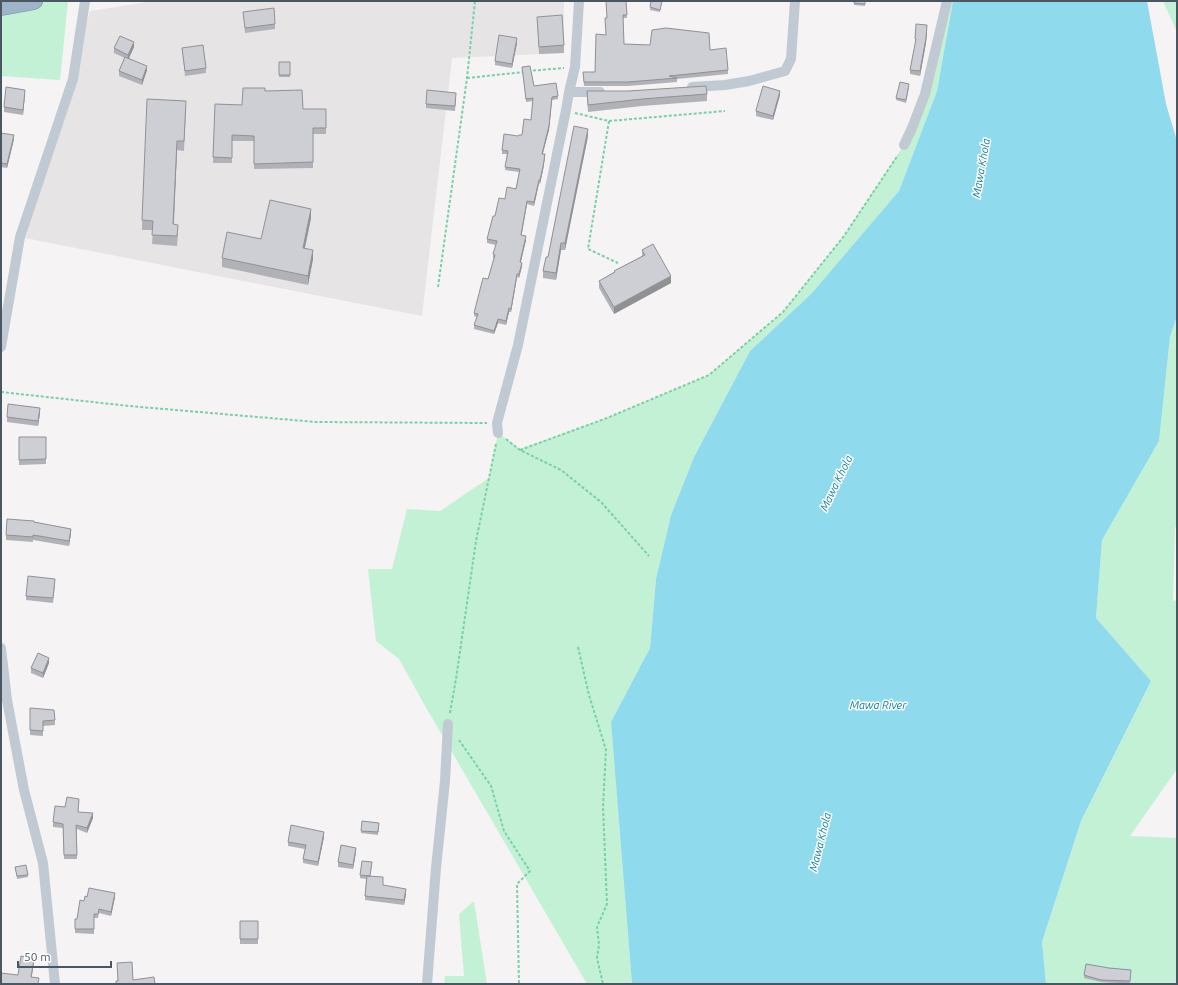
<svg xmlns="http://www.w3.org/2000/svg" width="1178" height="985" font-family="Ubuntu,sans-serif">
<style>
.education{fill:#e6e4e5}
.green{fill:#c3f1d5}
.water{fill:#90daee}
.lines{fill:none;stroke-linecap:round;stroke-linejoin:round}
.trunk-casing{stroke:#7690ad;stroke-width:18}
.path{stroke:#7ad0a6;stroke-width:2;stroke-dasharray:3 2;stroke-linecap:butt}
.minor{stroke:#c1cad2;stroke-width:10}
.trunk{stroke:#9fb4c9;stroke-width:17}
.wall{fill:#b0b2b7}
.shaded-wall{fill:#909195}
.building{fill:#cdcfd5;stroke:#909195}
.labels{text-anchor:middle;stroke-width:3;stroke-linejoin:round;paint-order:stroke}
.water-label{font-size:11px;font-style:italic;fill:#0c7c9b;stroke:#fff}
</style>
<rect width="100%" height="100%" fill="#f5f3f3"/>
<!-- education -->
<path class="education" d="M 154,1 L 564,1 L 564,53 L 452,58 L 422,316 L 25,238 L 90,11 Z"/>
<!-- green -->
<path class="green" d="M 11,1 L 68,1 L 60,80 L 1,76 L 1,3 Z
M 947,1 L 953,1 L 937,91 L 899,191 L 811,294 L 750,351 L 694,457 L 671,515 L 656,579 L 650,648 L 611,722 L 632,984 L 587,984 L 424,704 L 399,659 L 376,641 L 368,569 L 392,569 L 407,509 L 440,511 L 489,478 L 498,433 L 520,449 L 607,418 L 709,375 L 783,312 L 844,236 L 904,145 L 912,128 Z
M 1163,1 L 1177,1 L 1177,32 Z
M 1177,316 L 1177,522 L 1175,529 L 1173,601 L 1177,600 L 1177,769 L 1130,836 L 1177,838 L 1177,984 L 1046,984 L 1042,942 L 1081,821 L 1151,681 L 1096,618 L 1102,540 L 1159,441 L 1170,337 Z
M 474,901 L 487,984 L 444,984 L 445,976 L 464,976 L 459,914 Z"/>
<!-- water -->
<path class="water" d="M 953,1 L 1147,1 L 1166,104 L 1177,141 L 1177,316 L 1170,337 L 1159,441 L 1102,540 L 1096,618 L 1151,681 L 1081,821 L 1042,942 L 1046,984 L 632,984 L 611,722 L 650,648 L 656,579 L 671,515 L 694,457 L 750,351 L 811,294 L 899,191 L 937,91 Z"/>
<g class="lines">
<!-- trunk casing -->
<g class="trunk-casing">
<path id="trunk" d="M 1,7 L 34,1"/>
</g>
<!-- path -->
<path class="path" d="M 528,71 L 564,68
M 467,78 L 524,72
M 575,113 L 609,121 L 588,249 L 618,263
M 609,121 L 725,111
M 438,287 L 467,78 L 475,1
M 1,392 L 129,406 L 316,422 L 487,423
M 506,439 L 520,450 L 561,470 L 601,502 L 649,556
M 520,450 L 607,418 L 709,375 L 783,312 L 844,236 L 898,155
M 578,647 L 589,695 L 606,750 L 603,807 L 607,904 L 597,927 L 599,945 L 597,958 L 603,984
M 450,713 L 456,679 L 476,541 L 496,444
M 459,740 L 491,786 L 504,831 L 530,871 L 517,884 L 519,984"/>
<!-- minor -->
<path class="minor" d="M 692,87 L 725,85 L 749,81 L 785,71 L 791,59 L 795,1
M 569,92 L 600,92
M 904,145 L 912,128 L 925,94 L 947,1
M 1,347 L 20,237 L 73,79 L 85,1
M 498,433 L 497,423 L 518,345 L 566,110 L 569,92 L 575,67 L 579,1
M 1,648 L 7,700 L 24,790 L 43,863 L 55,984
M 427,984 L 436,868 L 445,781 L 448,724"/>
<!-- trunk -->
<use href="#trunk" class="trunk"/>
</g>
<!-- wall -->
<path class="wall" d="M 626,1 L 627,18 L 623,18 L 624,44 L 710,50 L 728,70 L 728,74 L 677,79 L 677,82 L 628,86 L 584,86 L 583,72 L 595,72 L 606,35 Z
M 651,1 L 662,1 L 660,12 L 650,10 Z
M 854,1 L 865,1 L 865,6 L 854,5 Z
M 243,12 L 275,24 L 275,29 L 245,33 Z
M 537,17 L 564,45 L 564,53 L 539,54 Z
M 927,30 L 926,43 L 920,76 L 910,74 L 910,70 L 915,44 L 915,39 Z
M 517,43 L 512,68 L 495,65 L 495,61 Z
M 134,47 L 129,58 L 147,70 L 142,85 L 119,76 L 119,71 L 125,58 L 114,53 L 114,48 Z
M 182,48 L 206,68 L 206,73 L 185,76 Z
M 279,62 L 290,62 L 290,77 L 279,77 Z
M 522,67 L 534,86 L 558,96 L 558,99 L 552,100 L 549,130 L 542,154 L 545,158 L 543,170 L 540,184 L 539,183 L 534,206 L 527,204 L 521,235 L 526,240 L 521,262 L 522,266 L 519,278 L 517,277 L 511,312 L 509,312 L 506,325 L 498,323 L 494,334 L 474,329 L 474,325 L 477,317 L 474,316 L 474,313 L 488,279 L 494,258 L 493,258 L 493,254 L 496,245 L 487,243 L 487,239 L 495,216 L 505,199 L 516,189 L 519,172 L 505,170 L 507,154 L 502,154 L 502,150 L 518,136 L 522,135 L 531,120 L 533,101 L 526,102 Z
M 909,87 L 906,103 L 896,100 L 896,98 Z
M 265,91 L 303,109 L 326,109 L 326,134 L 313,134 L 313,168 L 254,169 L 254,141 L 232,141 L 232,163 L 213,163 L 215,104 L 242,105 Z
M 587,91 L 707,94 L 707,101 L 642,106 L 588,112 L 587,98 Z
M 25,94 L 23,115 L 4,112 L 4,107 Z
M 780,95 L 773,120 L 756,116 L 756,110 Z
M 456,98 L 455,111 L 426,108 L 426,104 Z
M 186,110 L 184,151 L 177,150 L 174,224 L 178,234 L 177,246 L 152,244 L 153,230 L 142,230 L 142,220 Z
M 1,133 L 14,139 L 7,168 L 1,167 Z
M 588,136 L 565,250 L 561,250 L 556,280 L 543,278 L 543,271 Z
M 311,218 L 305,248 L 313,259 L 308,285 L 222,267 L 222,258 L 261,239 Z
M 642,250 L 671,283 L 614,314 L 599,288 L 599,281 L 614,272 L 614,271 L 642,256 Z
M 40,413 L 38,426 L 7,422 L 7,417 Z
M 19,437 L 46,437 L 46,464 L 19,465 Z
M 34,522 L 71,533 L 69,546 L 33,540 L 33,542 L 6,540 L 6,535 Z
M 55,584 L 53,603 L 26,600 L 26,596 Z
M 49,663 L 43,678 L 31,673 L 31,668 Z
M 30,708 L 55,720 L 55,725 L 43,726 L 43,736 L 30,735 Z
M 79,803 L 78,812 L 93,818 L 87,833 L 77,829 L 77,859 L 64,859 L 63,828 L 53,827 L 53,822 L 65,807 Z
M 362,821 L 379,823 L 378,835 L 361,833 Z
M 324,837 L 318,866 L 303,863 L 303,859 L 305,849 L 288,846 L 288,842 Z
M 356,852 L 353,869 L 338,867 L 338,862 Z
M 372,864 L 370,876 L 383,885 L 406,894 L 404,905 L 365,900 L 366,879 L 360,878 L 360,875 Z
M 15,867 L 28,875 L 28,877 L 17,879 Z
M 115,897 L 111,916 L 99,913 L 98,918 L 94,918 L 94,934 L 75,933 L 75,919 L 77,919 L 84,901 Z
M 240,921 L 258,921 L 258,944 L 240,944 Z
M 1109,968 L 1131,970 L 1130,984 L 1101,982 L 1084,978 L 1084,975 Z"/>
<!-- shaded-wall -->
<path class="shaded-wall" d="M 927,25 L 926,43 L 920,76 L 920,71 Z
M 517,38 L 517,43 L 512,68 L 512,64 Z
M 134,42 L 134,47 L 128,60 L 128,55 Z
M 147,66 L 147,70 L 142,85 L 142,80 Z
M 25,90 L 25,94 L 23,115 L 23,110 Z
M 780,91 L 780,95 L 773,120 L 773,116 Z
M 552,97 L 549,130 L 542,157 L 542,154 Z
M 588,129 L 588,136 L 565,250 L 565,243 Z
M 14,135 L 14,139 L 7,168 L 7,164 Z
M 177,141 L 177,150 L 173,234 L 173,224 Z
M 545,154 L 543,170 L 540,184 L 540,180 Z
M 539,180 L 539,183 L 534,206 L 534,202 Z
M 527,201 L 527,204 L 521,239 L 521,235 Z
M 311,209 L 311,218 L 303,256 L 303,248 Z
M 526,236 L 526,240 L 520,265 L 520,262 Z
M 561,243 L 561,250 L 556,280 L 556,273 Z
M 313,250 L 313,259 L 308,285 L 308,276 Z
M 522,263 L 522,266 L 519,278 L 519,274 Z
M 517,274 L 517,277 L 511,312 L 511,309 Z
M 671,276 L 671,283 L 614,314 L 614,307 Z
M 509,308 L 509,312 L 506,325 L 506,321 Z
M 498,319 L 498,323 L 494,334 L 494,331 Z
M 40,408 L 40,413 L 38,426 L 38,421 Z
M 71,529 L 71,533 L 69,546 L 69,541 Z
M 49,658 L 49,663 L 43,678 L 43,673 Z
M 93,813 L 93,818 L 87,833 L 87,828 Z
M 324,832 L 324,837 L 318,866 L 318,862 Z
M 356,848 L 356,852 L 353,869 L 353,865 Z
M 406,889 L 406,894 L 404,905 L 404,900 Z
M 115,893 L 115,897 L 111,916 L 111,912 Z
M 34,959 L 34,963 L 31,981 L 31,977 Z"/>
<!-- building -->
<path class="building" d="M 606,1 L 626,1 L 627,15 L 623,15 L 624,44 L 650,45 L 652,30 L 666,28 L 709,33 L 710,50 L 726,48 L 728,70 L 669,76 L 677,78 L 628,82 L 584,82 L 583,72 L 595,72 L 596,34 L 606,35 L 605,18 L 607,18 Z
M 651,1 L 662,1 L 660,10 L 650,7 Z
M 854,1 L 865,1 L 865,4 L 854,3 Z
M 274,8 L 275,24 L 245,28 L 243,12 Z
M 562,15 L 564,45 L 539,47 L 537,17 Z
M 916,24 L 927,25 L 926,38 L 920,71 L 910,70 L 916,39 L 915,39 Z
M 499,35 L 517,38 L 512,64 L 495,61 Z
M 120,36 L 134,42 L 128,55 L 114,48 Z
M 203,45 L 206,68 L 185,71 L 182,48 Z
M 125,57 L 147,66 L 142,80 L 119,71 Z
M 279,62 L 290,62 L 290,75 L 279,75 Z
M 530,66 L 534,86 L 556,83 L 558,96 L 552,97 L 549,126 L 542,154 L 545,154 L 543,167 L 540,180 L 539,180 L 534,202 L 527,201 L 521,235 L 526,236 L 520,262 L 522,263 L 519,274 L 517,274 L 511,309 L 509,308 L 506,321 L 498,319 L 494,331 L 474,325 L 478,314 L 474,313 L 483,278 L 488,279 L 495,255 L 493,254 L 497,241 L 487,239 L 493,216 L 495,216 L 499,198 L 505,199 L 507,187 L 516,189 L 520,169 L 505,167 L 508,151 L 502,150 L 504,134 L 518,136 L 519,135 L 522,135 L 524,119 L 531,120 L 533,98 L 526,99 L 522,67 Z
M 900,82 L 909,84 L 906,100 L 896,98 Z
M 706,86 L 707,94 L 642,99 L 588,105 L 587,91 L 628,91 Z
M 763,86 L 780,91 L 773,116 L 756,111 L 756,110 Z
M 6,87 L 25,90 L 23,110 L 4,107 Z
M 243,88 L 265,88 L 265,91 L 302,90 L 303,109 L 326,109 L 326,128 L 313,128 L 313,162 L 254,164 L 254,136 L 232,135 L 232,158 L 213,157 L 215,104 L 242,105 Z
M 427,90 L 456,93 L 455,106 L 426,104 Z
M 147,99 L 186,101 L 184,141 L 177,141 L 173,224 L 178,225 L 177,236 L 152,235 L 153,221 L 142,220 Z
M 574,126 L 588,129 L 565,243 L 561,243 L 556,273 L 543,271 L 546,257 L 548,257 Z
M 1,133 L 14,135 L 7,164 L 1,163 Z
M 270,200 L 311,209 L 303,248 L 313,250 L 308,276 L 222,258 L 227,232 L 261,239 Z
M 653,244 L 671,276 L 614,307 L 599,281 L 615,272 L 614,271 L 645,255 L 642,250 Z
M 8,404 L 40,408 L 38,421 L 7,417 Z
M 19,437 L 46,437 L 46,459 L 19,460 Z
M 7,519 L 34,521 L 34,522 L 71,529 L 69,541 L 33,535 L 33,537 L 6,535 Z
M 28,576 L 55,579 L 53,598 L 26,596 Z
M 38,653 L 49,658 L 43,673 L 31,668 Z
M 30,708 L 54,710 L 55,720 L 43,721 L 43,731 L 30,730 Z
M 67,797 L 79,799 L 78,812 L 93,813 L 87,828 L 76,825 L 77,855 L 64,855 L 63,824 L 53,822 L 55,806 L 65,807 Z
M 362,821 L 379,823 L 378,832 L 361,831 Z
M 291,825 L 324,832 L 318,862 L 303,859 L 306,845 L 288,842 Z
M 341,845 L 356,848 L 353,865 L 338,862 Z
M 362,861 L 372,862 L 370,876 L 360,875 Z
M 26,865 L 28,875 L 17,876 L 15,867 Z
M 367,876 L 383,877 L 383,885 L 406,889 L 404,900 L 365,896 Z
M 89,888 L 115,893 L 111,912 L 99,909 L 98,914 L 94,914 L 94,929 L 75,929 L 75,919 L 77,919 L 80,900 L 84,901 L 85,896 L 87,897 Z
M 240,921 L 258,921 L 258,939 L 240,939 Z
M 21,956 L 34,959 L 31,977 L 39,978 L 38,984 L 1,984 L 1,973 L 18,975 Z
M 132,962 L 133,980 L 154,977 L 155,984 L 116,984 L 116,981 L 118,981 L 117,963 Z
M 1086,964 L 1109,968 L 1131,970 L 1130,981 L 1101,980 L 1084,975 Z"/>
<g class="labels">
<!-- water labels -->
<g class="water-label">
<text transform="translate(981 168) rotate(-80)" y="4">Mawa Khola</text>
<text transform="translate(836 483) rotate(-64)" y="4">Mawa Khola</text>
<text x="878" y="709">Mawa River</text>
<text transform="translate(820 842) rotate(-76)" y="4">Mawa Khola</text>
</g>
</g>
<!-- border -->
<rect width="1178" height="985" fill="none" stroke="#4a5661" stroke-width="4"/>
<!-- scale -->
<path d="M18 961v6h93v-6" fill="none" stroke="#4a5661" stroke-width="2"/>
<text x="24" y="961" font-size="12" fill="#4a5661" stroke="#ffffff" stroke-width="3" paint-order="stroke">50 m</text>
</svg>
